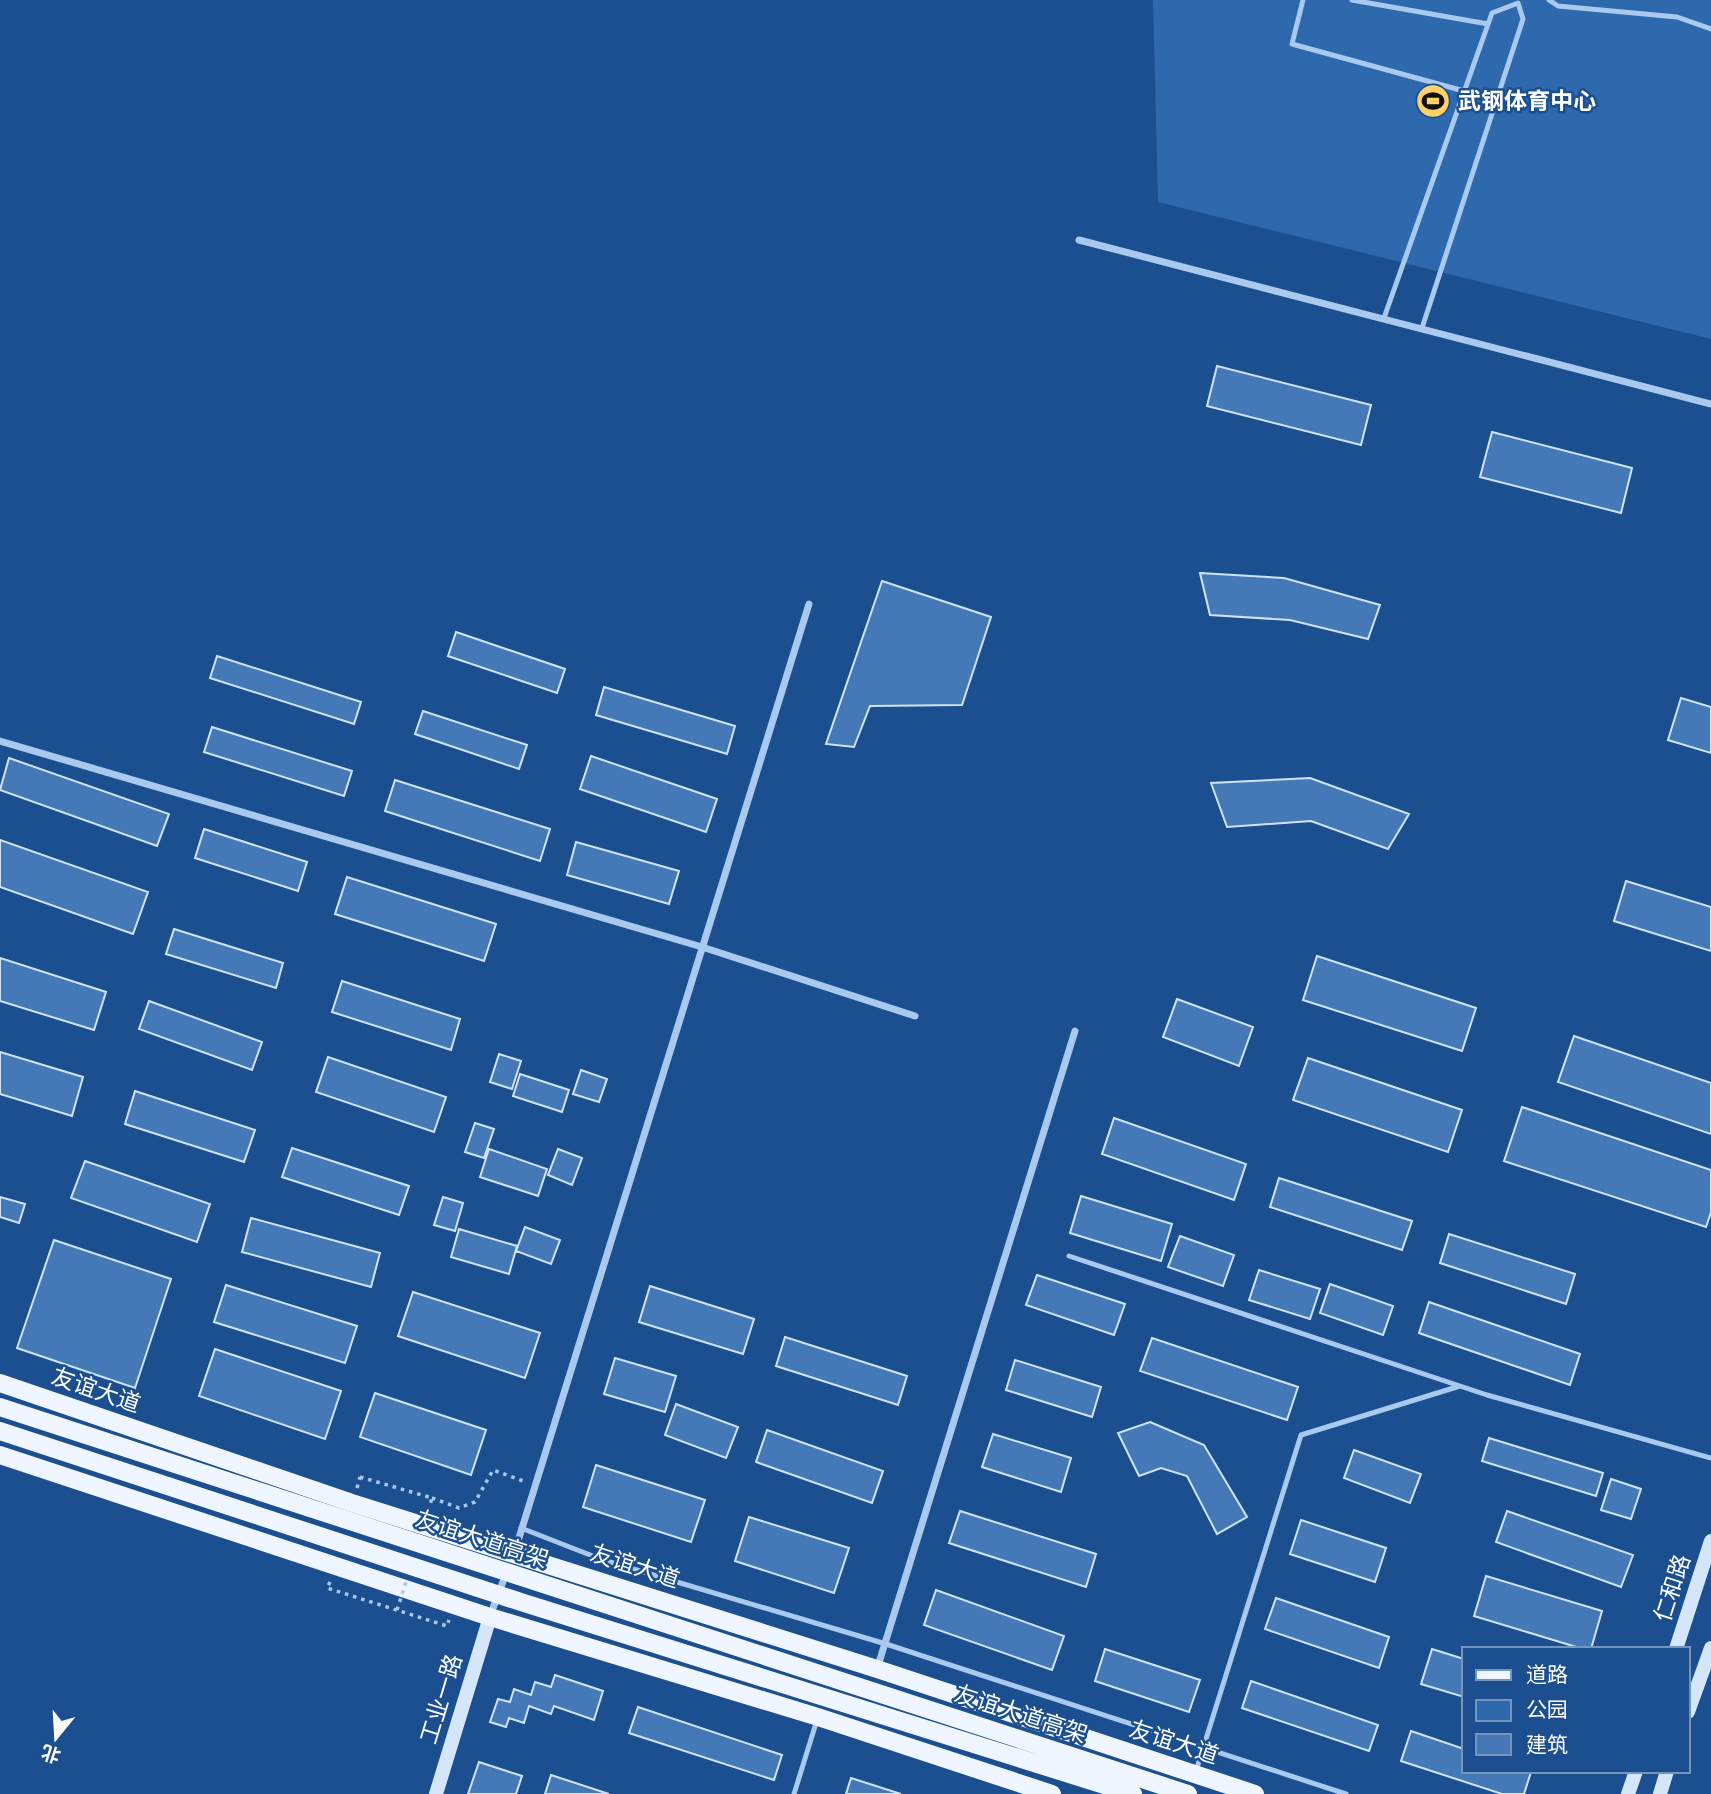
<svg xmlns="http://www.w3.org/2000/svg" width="1711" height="1794" font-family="Rubik,'Noto Sans SC',sans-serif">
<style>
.green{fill:#2e69ad}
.building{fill:#4478b7;stroke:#cfe3fa;stroke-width:2}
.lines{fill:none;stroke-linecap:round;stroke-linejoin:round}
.path{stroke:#a9c9ee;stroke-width:3.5;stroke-dasharray:3.5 5;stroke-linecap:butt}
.service{stroke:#a9c9ee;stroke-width:5}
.minor{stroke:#a9c9ee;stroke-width:7}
.secondary{stroke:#d6e6fa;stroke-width:14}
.primary{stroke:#f0f6ff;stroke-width:18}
.path-bridge{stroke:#a9c9ee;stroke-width:3.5;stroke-dasharray:3.5 5;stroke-linecap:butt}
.primary-bridge{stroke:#f0f6ff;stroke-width:18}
.labels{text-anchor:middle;stroke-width:5;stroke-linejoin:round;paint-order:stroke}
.poi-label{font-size:23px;font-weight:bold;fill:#fff;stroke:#1b4f8f;text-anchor:start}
.street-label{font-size:23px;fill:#fff;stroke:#1b4f8f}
</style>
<rect width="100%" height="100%" fill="#1b4f8f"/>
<!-- green -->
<path class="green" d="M 1153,0 L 1711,0 L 1711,339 L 1158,202 Z"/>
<!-- building -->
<path class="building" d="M 1217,366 L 1371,405 L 1361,445 L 1207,406 Z
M 1492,432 L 1632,468 L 1621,513 L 1480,477 Z
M 1200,573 L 1284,578 L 1380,605 L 1368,639 L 1290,620 L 1210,615 Z
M 882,581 L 991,617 L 962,705 L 870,706 L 854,747 L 826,744 Z
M 456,632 L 565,669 L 557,693 L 448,656 Z
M 217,656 L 361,702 L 354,724 L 210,678 Z
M 604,687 L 735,726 L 727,754 L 596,715 Z
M 1681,698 L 1711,707 L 1711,753 L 1668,740 Z
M 423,711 L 527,745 L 519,769 L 415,734 Z
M 212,727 L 352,771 L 344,796 L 204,752 Z
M 591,756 L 717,799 L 706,832 L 580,789 Z
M 9,758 L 169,814 L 157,846 L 0,790 Z
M 1310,778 L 1409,814 L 1388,849 L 1311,821 L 1227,827 L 1211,783 Z
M 395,780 L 550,829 L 540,861 L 385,811 Z
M 204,829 L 307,862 L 298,891 L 195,858 Z
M 0,840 L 148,892 L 133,934 L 0,887 Z
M 576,842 L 679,871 L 669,904 L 567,875 Z
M 347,877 L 496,924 L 484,961 L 335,914 Z
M 1626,881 L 1711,907 L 1711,951 L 1614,921 Z
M 174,929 L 283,963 L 276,988 L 166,954 Z
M 1317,956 L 1476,1008 L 1462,1051 L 1303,1000 Z
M 0,958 L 106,992 L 94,1030 L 0,1001 Z
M 342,981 L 460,1019 L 451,1050 L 332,1012 Z
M 1177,999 L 1253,1027 L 1239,1066 L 1163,1037 Z
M 149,1001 L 262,1042 L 252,1070 L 139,1029 Z
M 1574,1036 L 1711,1083 L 1711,1134 L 1558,1082 Z
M 0,1052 L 83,1077 L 72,1116 L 0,1094 Z
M 499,1054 L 521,1061 L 512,1089 L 490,1082 Z
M 328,1057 L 446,1097 L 434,1132 L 316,1092 Z
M 1308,1058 L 1462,1110 L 1448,1152 L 1293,1100 Z
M 581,1070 L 607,1079 L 599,1102 L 573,1094 Z
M 520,1074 L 569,1090 L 562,1112 L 513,1096 Z
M 135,1091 L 255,1130 L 244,1162 L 125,1124 Z
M 1522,1107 L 1711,1170 L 1711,1212 L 1706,1227 L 1504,1161 Z
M 1114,1118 L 1246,1164 L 1234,1200 L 1102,1154 Z
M 475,1123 L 494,1129 L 484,1158 L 465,1152 Z
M 292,1148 L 409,1186 L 399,1215 L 282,1177 Z
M 489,1149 L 547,1169 L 538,1196 L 480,1177 Z
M 558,1149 L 582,1158 L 572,1185 L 548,1175 Z
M 85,1161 L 210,1204 L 197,1242 L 71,1198 Z
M 1279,1178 L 1412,1221 L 1402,1250 L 1270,1207 Z
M 1081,1196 L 1172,1224 L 1161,1261 L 1070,1233 Z
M 0,1197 L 25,1204 L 19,1223 L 0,1217 Z
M 443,1197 L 463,1203 L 455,1231 L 434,1225 Z
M 251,1218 L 380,1253 L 371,1287 L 242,1252 Z
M 525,1227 L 560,1240 L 551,1264 L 516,1251 Z
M 459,1229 L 517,1246 L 509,1274 L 451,1257 Z
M 1449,1234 L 1575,1274 L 1566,1304 L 1440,1263 Z
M 1180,1236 L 1234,1255 L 1223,1286 L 1168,1267 Z
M 54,1240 L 171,1279 L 135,1388 L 17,1348 Z
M 1259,1270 L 1320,1289 L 1310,1319 L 1249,1300 Z
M 1037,1275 L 1125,1304 L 1114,1335 L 1026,1305 Z
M 1330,1284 L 1393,1306 L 1383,1335 L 1320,1313 Z
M 226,1285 L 357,1326 L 345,1363 L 214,1322 Z
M 650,1286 L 754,1319 L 743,1354 L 639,1322 Z
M 413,1292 L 540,1333 L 525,1378 L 398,1336 Z
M 1429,1302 L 1580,1354 L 1570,1385 L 1419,1333 Z
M 785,1337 L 907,1376 L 898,1405 L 776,1366 Z
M 1152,1338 L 1298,1387 L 1287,1420 L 1140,1371 Z
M 215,1349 L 341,1391 L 325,1439 L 199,1396 Z
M 615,1358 L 676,1376 L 665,1412 L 604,1394 Z
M 1015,1360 L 1101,1387 L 1092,1417 L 1006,1390 Z
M 375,1393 L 486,1430 L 471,1475 L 360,1437 Z
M 676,1404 L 738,1427 L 726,1458 L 665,1435 Z
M 1150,1422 L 1204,1445 L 1247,1517 L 1217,1534 L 1187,1476 L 1161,1468 L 1139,1476 L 1118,1433 Z
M 767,1430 L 883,1471 L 872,1503 L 756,1462 Z
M 993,1434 L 1071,1458 L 1061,1492 L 982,1467 Z
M 1489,1438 L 1603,1473 L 1596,1496 L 1482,1461 Z
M 1354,1450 L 1421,1474 L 1410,1503 L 1344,1478 Z
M 596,1465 L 705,1500 L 691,1542 L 583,1507 Z
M 1611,1479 L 1641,1489 L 1631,1519 L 1601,1510 Z
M 960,1511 L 1096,1554 L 1086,1587 L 949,1543 Z
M 1507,1511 L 1633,1555 L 1621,1587 L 1496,1542 Z
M 749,1517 L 849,1548 L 834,1593 L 735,1561 Z
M 1301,1520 L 1386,1548 L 1375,1582 L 1290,1554 Z
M 1486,1576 L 1602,1611 L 1591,1649 L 1583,1649 L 1474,1616 Z
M 936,1590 L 1064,1636 L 1052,1670 L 924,1625 Z
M 1276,1598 L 1389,1637 L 1379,1668 L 1265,1629 Z
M 1105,1649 L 1200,1680 L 1189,1712 L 1095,1681 Z
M 1432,1649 L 1464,1659 L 1464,1697 L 1421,1684 Z
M 555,1675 L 603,1691 L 594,1720 L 554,1706 L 551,1714 L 529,1706 L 524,1723 L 509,1718 L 506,1727 L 490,1722 L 498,1699 L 510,1702 L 514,1689 L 531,1695 L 535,1682 L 551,1687 Z
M 1251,1681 L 1378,1725 L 1369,1751 L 1242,1708 Z
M 638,1707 L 782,1755 L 774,1780 L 629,1733 Z
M 1411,1731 L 1464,1749 L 1464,1771 L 1531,1772 L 1524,1794 L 1502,1794 L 1401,1761 Z
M 479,1762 L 522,1776 L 516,1794 L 468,1794 Z
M 551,1775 L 609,1794 L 545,1794 Z
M 851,1778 L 901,1794 L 846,1794 Z"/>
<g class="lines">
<!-- path -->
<path class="path" d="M 357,1488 L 360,1477
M 432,1498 L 459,1508 L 475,1502 L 493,1470 L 526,1482
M 330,1582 L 327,1588 L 447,1626 L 449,1620"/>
<!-- service -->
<path class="service" d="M 1303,0 L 1292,44 L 1464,91
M 1352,0 L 1488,24
M 1549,0 L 1558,6 L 1677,17 L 1711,29
M 1384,318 L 1492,13 L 1518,3 L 1523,19 L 1422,328
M 1069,1256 L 1487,1395 L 1711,1458
M 521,1528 L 603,1560 L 886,1644 L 1346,1794
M 1196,1771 L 1301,1435 L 1460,1386
M 794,1794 L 817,1720"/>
<!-- minor -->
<path class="minor" d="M 1079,240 L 1711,404
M 0,741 L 702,947 L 915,1016
M 514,1554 L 809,604
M 490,1616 L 507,1571
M 877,1669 L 1075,1031"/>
<!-- secondary -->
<path class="secondary" d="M 1676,1649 L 1711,1541
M 1688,1712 L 1711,1648
M 436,1794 L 490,1617
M 1628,1794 L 1636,1771
M 1660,1794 L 1667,1771"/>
<!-- primary -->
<path class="primary" d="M 0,1383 L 352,1503 L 877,1669 L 1255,1794
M 0,1455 L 490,1617 L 818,1717 L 1052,1794"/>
<!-- path-bridge -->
<path class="path-bridge" d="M 360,1477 L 432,1498 L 423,1528
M 397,1610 L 406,1582"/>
<!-- primary-bridge -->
<path class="primary-bridge" d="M 0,1407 L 1188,1794
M 0,1431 L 524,1603 L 1133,1794"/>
</g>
<!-- icons -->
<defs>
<g id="stadium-disc" transform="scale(1.75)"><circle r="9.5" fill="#ffd166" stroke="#1b4f8f"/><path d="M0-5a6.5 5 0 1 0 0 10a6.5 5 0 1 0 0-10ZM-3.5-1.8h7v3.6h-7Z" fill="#111"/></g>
</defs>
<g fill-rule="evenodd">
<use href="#stadium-disc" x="1433" y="101"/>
</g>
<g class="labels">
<!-- poi labels -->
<g class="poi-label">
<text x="1458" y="109">武钢体育中心</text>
</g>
<!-- street labels -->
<g class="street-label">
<text transform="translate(96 1390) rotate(19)" y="8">友谊大道</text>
<text transform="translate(482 1539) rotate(18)" y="8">友谊大道高架</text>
<text transform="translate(635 1566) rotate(18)" y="8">友谊大道</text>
<text transform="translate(1672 1588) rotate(-72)" y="8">仁和路</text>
<text transform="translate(441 1699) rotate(-73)" y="8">工业一路</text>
<text transform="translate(1021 1714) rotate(18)" y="8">友谊大道高架</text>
<text transform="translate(1174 1742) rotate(18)" y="8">友谊大道</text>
</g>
</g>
<!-- legend -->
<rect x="1462" y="1647" width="228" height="126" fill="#1b4f8f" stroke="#7695bc" stroke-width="2"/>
<rect x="1476" y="1670" width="35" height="10" fill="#f0f6ff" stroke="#7695bc" stroke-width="2"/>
<text x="1526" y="1682" font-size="21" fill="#ffffff">道路</text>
<rect x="1476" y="1700" width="35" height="21" fill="#2e69ad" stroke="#7695bc" stroke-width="2"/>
<text x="1526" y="1717" font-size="21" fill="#ffffff">公园</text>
<rect x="1476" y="1734" width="35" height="21" fill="#4478b7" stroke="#7695bc" stroke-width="2"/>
<text x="1526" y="1752" font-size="21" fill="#ffffff">建筑</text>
<!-- north arrow -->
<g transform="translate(56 1738) rotate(198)" stroke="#1b4f8f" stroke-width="5" paint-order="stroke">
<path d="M0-5L12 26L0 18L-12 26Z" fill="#ffffff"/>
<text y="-10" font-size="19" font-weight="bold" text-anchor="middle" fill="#ffffff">北</text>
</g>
</svg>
